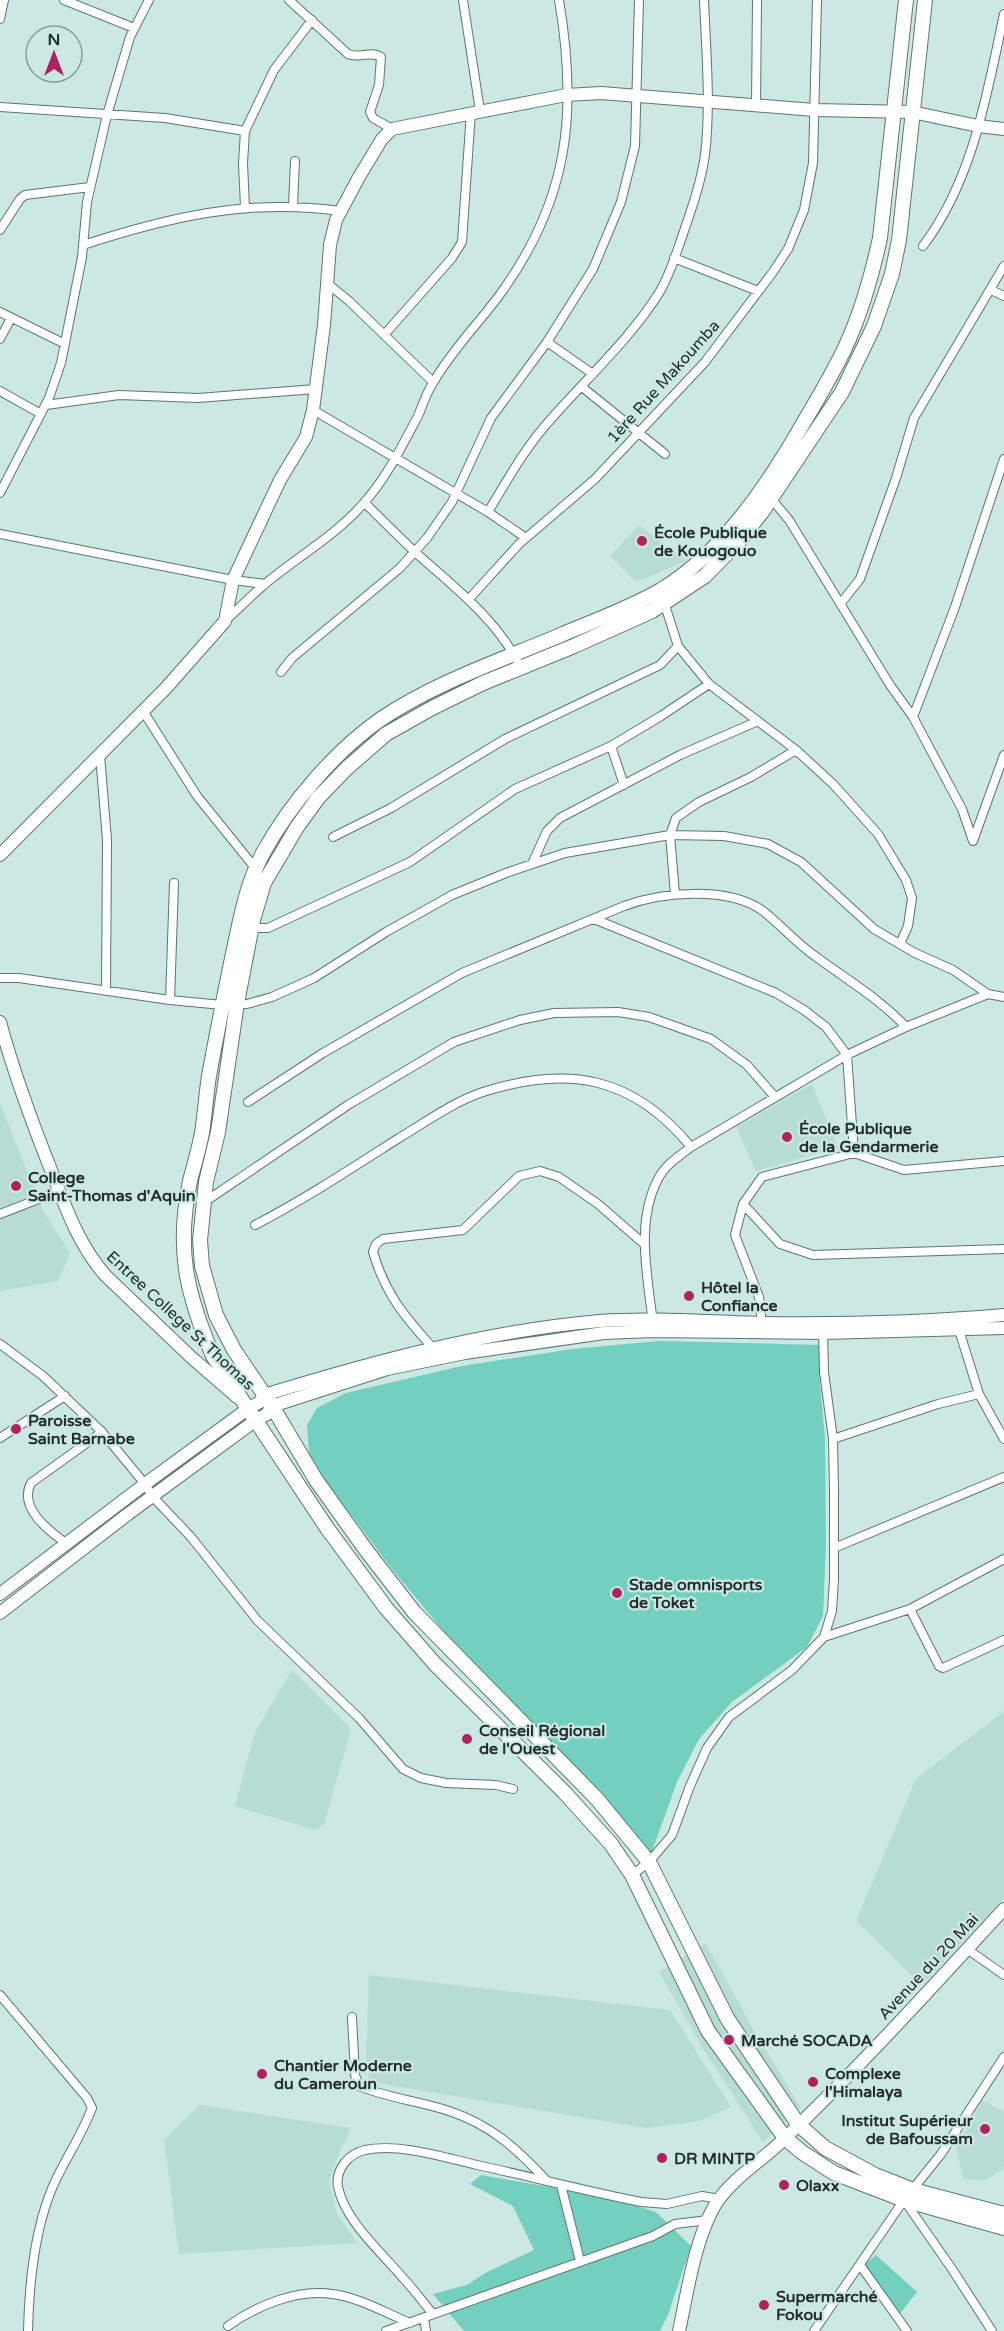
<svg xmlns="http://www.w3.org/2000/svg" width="1004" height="2331" font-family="'Varela Round',sans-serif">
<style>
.built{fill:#b7dcd4}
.green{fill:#73cfbe}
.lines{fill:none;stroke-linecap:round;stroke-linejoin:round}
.street-casing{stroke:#5c7670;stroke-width:10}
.secondary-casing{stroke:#5c7670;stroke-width:14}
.primary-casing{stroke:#5c7670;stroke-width:16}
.street{stroke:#fff;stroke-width:8}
.secondary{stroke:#fff;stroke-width:12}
.primary{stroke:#fff;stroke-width:14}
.poi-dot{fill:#af225e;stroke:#cce8e2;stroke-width:2}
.labels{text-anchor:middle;stroke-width:4.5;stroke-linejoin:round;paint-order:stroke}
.street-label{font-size:16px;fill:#232e2c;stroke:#cce8e2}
.poi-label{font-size:16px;font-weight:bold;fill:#232e2c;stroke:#cce8e2;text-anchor:start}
</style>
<rect width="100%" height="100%" fill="#cce8e2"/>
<!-- built -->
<path class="built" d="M 639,525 L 686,561 L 636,582 L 610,556 Z
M 812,1084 L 838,1148 L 756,1171 L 736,1127 Z
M 0,1103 L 42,1209 L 70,1253 L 58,1281 L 0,1291 Z
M 292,1670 L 351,1729 L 324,1824 L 316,1830 L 235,1806 L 255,1732 Z
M 1004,1711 L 1004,1898 L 922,1985 L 856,1921 L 916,1779 Z
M 706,1943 L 753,2029 L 801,2108 L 763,2142 L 704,2050 L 659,1972 Z
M 369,1975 L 670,2010 L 731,2107 L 700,2121 L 646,2128 L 370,2082 L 366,2062 Z
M 983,2100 L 1004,2112 L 1004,2166 L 1002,2170 L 985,2180 L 963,2179 L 956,2147 Z
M 200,2105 L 351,2128 L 336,2160 L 329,2181 L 337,2213 L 357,2243 L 179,2254 L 164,2140 Z"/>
<!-- green -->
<path class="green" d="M 659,1341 L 821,1345 L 819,1372 L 825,1438 L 826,1543 L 823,1616 L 807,1647 L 732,1702 L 699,1739 L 677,1782 L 650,1857 L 480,1675 L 392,1569 L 327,1483 L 309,1453 L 307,1425 L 317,1408 L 346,1393 L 462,1366 L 572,1349 Z
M 481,2175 L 606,2197 L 656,2212 L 691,2246 L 668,2315 L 660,2331 L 464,2331 L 433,2294 L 467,2285 L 485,2273 L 534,2250 L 513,2206 L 470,2184 Z
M 876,2255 L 917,2292 L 899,2315 C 890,2305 857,2278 865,2265 C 867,2262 873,2258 876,2255 Z"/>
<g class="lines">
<!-- street casing -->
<g class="street-casing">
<path id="street" d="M 64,0 L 134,28
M 289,0 L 348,54 C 359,59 371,50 381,57 L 379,85 L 370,112 L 373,118 L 392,129
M 463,0 L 480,111
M 0,19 L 4,0
M 756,106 L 757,0
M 0,107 L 165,118 L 245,131
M 293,206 L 295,161
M 245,207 L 243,163 L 245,131 L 274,70 L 312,20
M 0,230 L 20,199 L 25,195 L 90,187
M 83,245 C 169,217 249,198 340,211
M 923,246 C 973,180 987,94 1004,14
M 674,258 L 758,291
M 327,283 L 349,301 L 433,382
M 991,290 L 1004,296
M 0,312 L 65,344
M 384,335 L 452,258 L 462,242 L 471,112
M 0,339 L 11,318
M 547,342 L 593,374
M 582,387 L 665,454
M 0,391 L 41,414
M 46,405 L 119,395 L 198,398 L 316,389
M 313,410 L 488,512 L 526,538
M 0,493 L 49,398 L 61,363 L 82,257 L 87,202 L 107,115 L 130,37 L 149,0
M 769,496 L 789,520 L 890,685 L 913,717 L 962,809 L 973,841 L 1004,755
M 365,503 C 381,519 398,536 415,552 C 454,587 498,620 521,668
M 488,512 C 508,479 526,446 552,418 C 588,377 630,339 659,293 C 670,275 676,254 683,234 C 692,208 701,182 705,155 C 711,104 706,51 704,0
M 0,534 L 233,580 L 265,584
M 469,599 L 519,544 L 595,479 L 705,362 L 773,272 L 788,249 L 804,210 L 813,163 L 817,0
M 663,599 L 678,646 L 709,684 L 796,750 L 833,784 L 878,834 L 906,880 L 912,898 L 908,926 L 900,944
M 841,603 L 860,579 L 896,478 L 914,418 L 1004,266
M 225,621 C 238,609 251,596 265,584 C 297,557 335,536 363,504 C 386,479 402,446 418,416 C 423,405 426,393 433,383 C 451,351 480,322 501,293 C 569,199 578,112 559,0
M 281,672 L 292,658 L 400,568 L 427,538 L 452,502 L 491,418 L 547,342 L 593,269 L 621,202 L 635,146 L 639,0
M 143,711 L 197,796 L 256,869
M 913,717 L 955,607 L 1004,459
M 611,746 L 624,785
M 100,755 L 107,840 L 106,991
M 333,837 L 391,808 L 505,739 L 660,665 L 678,646
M 532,864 L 547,831 L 560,818 L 680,755 L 758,721
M 675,894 L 670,835 L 676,818 L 699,802 L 751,777 L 796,750
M 594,919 L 776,993 L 804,1010 L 826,1027 L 847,1055 L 854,1153 L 762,1177 L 743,1204 L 735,1235 L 759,1297 L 762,1323
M 251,928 L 268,928 L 410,862 L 515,789 L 611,746 L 661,716 L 709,684
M 0,978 L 19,978 L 170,1000 L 222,1005 L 247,1004 L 272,997 L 314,978 L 386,932 L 452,895 L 506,873 L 565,853 L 670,835 L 724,836 L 768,844 L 801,862 L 874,929 L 915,953 L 953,970 L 988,994
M 170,1000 L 174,883
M 248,1102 L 323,1053 L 462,973 L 624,906 C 662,892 728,886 763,911 C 781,925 796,943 815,956 C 846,979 880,999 906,1027
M 854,1153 L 904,1170 L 1004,1161
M 203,1203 L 348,1105 L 454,1042 L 520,1020 L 554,1013 L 618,1012 L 649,1017 L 711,1039 L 747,1065 L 775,1097
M 743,1204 L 780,1244 L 813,1255 L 1004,1249
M 0,1214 L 59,1191
M 255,1225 C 305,1199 352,1168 399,1138 C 426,1122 453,1102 483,1092 C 568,1065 633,1076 691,1147
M 653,1324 C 648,1278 635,1223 658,1179 C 665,1165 679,1156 691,1147 L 847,1055 L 906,1027 L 988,994 L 1004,997
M 959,1330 L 979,1394 L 1004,1439
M 0,1344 L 43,1376 L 102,1432 L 145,1484 L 152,1496 L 191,1537 L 257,1620 L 359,1718 L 403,1769 L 421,1778 L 446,1783 L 496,1785 L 513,1789
M 432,1347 C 404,1316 385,1293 373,1252 L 376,1244 L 383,1239 L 463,1230 L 519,1176 L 540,1171 L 559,1177 L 598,1204 L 644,1244
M 0,1438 L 65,1396
M 833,1439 L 938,1404 L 979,1394
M 67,1544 C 49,1531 18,1508 31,1483 L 102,1432
M 834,1548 L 1004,1477
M 910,1609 L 939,1666 L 943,1668 L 1004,1640
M 824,1637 L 910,1609 L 1004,1559
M 632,1875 L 649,1862 L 672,1835 L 690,1786 L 707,1748 L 729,1717 L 792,1670 L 824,1637 L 832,1611 L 834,1579 L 834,1491 L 833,1439 L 824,1372 L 823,1329
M 967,1949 L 1004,1975
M 0,1995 L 87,2098 L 92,2108 C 82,2135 65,2159 53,2186 C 35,2228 29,2286 28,2331
M 352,2017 L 355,2075 L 359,2086 C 388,2098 419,2101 449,2111 C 491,2125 516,2148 546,2180
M 561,2185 L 580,2261
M 860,2265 L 907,2331
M 433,2314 C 423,2302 414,2290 404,2279 C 382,2253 345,2221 338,2187 C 335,2170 348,2154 365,2150 C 400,2143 442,2157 477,2165 C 532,2177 586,2191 641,2202 L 667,2204 L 702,2196 L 719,2199
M 424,2318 L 426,2331
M 228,2326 C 256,2306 296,2289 332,2294 C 358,2297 386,2313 410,2323
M 386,2331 L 653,2236 L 675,2224 L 708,2220
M 814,2331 L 904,2200
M 992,2331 L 952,2269 L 904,2200 L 941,2154 L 1004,2057"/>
</g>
<!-- secondary casing -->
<g class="secondary-casing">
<path id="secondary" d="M 0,855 L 166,688 L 225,621 L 233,580 L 280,480 L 306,437 L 313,410 L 324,325 L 330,245 L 336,220 L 359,177 L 382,139 L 392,129 L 566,95 L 601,93 L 814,110 L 912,112 L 978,126 L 1004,129
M 0,1022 C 14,1074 33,1125 53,1175 C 67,1211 80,1247 106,1276 L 192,1358 L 237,1397
M 0,1594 L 145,1484 L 249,1408 L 260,1402 L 264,1395 C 375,1361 485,1331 600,1321 C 655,1317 709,1322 764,1323 C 844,1324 924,1322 1004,1315
M 0,1613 L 128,1514 L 256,1420 L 267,1414 L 272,1406 L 387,1369 L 465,1353 L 604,1333 L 653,1331 L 824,1333 L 1004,1328
M 679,2331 C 688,2290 694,2242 715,2205 C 732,2178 762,2161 784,2139 C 861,2066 932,1987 1004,1909"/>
</g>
<!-- primary casing -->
<g class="primary-casing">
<path id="primary" d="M 906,0 L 880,238 C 871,279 859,322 839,360 C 828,381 816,402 804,422 C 768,485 724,551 661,590 C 630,608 596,620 563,634 C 502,660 436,682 381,719 C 335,751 290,804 263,853 C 247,883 241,916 234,949 C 225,991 217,1033 209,1076 C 206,1095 205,1114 202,1133 C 199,1149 194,1165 190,1181 C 176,1249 186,1293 213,1356 L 327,1528 L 386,1608 L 435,1664 L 565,1793 L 611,1844 L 632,1875 L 708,2031 L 785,2138 L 803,2153 L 834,2173 L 904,2200 L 1004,2228
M 925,0 L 899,240 L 892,274 L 874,326 L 842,392 L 762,512 L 740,540 L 705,576 L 652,611 L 574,646 L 483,683 L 432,708 L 386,734 L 347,768 L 318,798 L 297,827 L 264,883 L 253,920 L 237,1003 L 218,1132 L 206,1182 L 200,1240 L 202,1266 L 216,1315 L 234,1350 L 272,1406 L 316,1480 L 366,1550 L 414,1612 L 597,1799 L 649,1862 L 727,2018 L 798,2124 L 825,2148 L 875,2175 L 913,2190 L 1004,2214"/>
</g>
<!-- street -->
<use href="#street" class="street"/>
<!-- secondary -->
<use href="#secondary" class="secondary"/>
<!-- primary -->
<use href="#primary" class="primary"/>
</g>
<!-- markers -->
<g class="poi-dot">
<circle cx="642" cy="541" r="6"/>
<circle cx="787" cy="1137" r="6"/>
<circle cx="16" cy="1186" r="6"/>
<circle cx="689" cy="1296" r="6"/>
<circle cx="16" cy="1429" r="6"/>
<circle cx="617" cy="1593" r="6"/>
<circle cx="467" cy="1739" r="6"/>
<circle cx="729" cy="2040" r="6"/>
<circle cx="262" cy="2074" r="6"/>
<circle cx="813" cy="2082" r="6"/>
<circle cx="985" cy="2129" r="6"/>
<circle cx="662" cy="2158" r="6"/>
<circle cx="784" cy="2185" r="6"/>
<circle cx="764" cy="2305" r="6"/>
</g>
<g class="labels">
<!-- street labels -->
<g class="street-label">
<text transform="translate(663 381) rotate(-48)" y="6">1ère Rue Makoumba</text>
<text transform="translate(181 1320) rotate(43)" y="6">Entree College St Thomas</text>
<text transform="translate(928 1966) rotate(-47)" y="6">Avenue du 20 Mai</text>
</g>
<!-- poi labels -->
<g class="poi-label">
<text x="654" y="538">École Publique<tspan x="654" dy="18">de Kouogouo</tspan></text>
<text x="799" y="1134">École Publique<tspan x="799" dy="18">de la Gendarmerie</tspan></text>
<text x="28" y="1183">College<tspan x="28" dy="18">Saint-Thomas d'Aquin</tspan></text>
<text x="701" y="1293">Hôtel la<tspan x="701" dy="18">Confiance</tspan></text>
<text x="28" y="1426">Paroisse<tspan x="28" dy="18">Saint Barnabe</tspan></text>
<text x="629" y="1590">Stade omnisports<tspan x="629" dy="18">de Toket</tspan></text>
<text x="479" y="1736">Conseil Régional<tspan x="479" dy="18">de l'Ouest</tspan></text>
<text x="741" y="2046">Marché SOCADA</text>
<text x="274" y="2071">Chantier Moderne<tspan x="274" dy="18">du Cameroun</tspan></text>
<text x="825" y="2079">Complexe<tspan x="825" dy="18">l'Himalaya</tspan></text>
<text x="973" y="2126" text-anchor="end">Institut Supérieur<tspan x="973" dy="18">de Bafoussam</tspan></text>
<text x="674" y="2164">DR MINTP</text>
<text x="796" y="2191">Olaxx</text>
<text x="776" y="2302">Supermarché<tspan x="776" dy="18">Fokou</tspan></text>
</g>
</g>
<!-- north arrow -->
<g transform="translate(54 54)"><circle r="28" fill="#cce8e2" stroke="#889e99" stroke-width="1.5"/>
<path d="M0-4.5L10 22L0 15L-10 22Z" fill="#af225e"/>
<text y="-9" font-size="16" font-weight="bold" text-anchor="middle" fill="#232e2c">N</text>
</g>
</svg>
